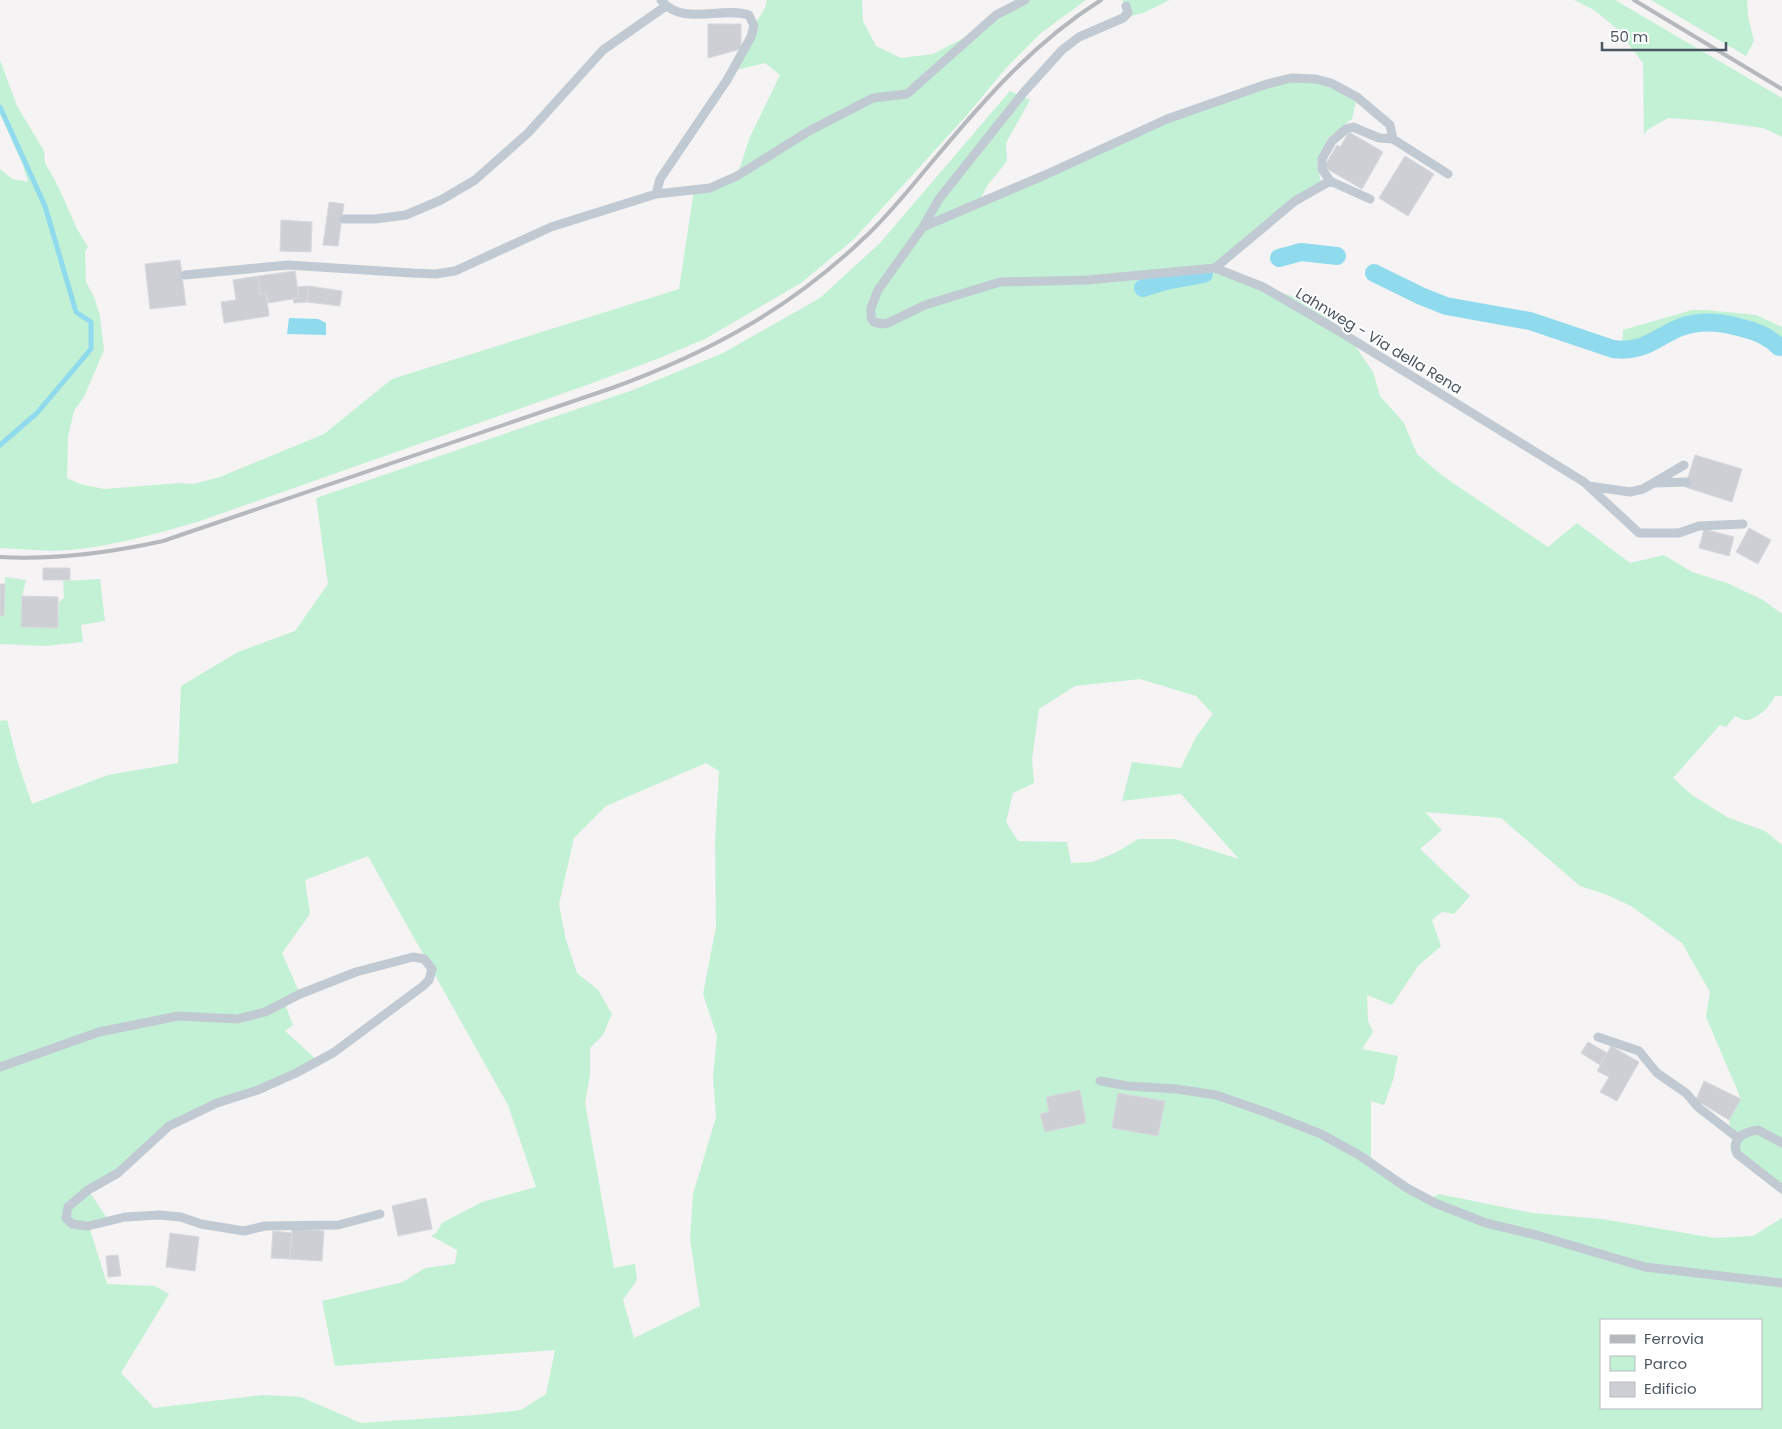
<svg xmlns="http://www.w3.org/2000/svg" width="1782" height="1429" font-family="Poppins,sans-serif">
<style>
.green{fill:#c3f1d5;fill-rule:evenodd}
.water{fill:#90daee}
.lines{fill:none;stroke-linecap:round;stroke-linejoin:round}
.stream{stroke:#90daee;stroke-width:5}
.canal{stroke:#90daee;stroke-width:18}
.building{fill:#cdcfd5;stroke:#d7d9de}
.lane{stroke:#c1cad2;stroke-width:9}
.rail{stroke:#b5b8bd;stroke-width:4}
.labels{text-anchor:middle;stroke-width:4;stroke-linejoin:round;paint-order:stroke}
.street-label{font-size:15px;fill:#4a5661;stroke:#fff}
</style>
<rect width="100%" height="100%" fill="#f5f3f3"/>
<!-- green -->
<path class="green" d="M 767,0 L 862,0 L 863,21 L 876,46 L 901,58 L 933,54 L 977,31 L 1025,0 L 1086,0 L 1041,33 L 1006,68 L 967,115 L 854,239 L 801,283 L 705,339 L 657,359 L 584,386 L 197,522 C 155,534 113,546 69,550 C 46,552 23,549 0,548 L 0,169 L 12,179 L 28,182 L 22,163 L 0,114 L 0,60 L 17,106 L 44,151 L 45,163 L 58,186 L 77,229 L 88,247 L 85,251 L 86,282 L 94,297 L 100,316 L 104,350 L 84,397 L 74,411 L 68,437 L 67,478 L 80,484 L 104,489 L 180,483 L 193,484 L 220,477 L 324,434 L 392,379 L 679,289 L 694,190 L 737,176 L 750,137 L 780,75 L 765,63 L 732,71 L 754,26 L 765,8 Z
M 1122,0 L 1170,0 L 1143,13 L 1123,18 L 1126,6 Z
M 1574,0 L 1615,0 L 1782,98 L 1782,137 L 1763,128 L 1712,121 L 1668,118 L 1647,130 L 1644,135 L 1643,63 L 1616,28 L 1604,18 L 1594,10 Z
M 1651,0 L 1747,0 L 1748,16 L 1754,41 L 1746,56 Z
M 1292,81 L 1316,82 L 1330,86 L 1356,102 L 1352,119 L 1328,138 L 1317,164 L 1321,182 L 1215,268 L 1263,287 L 1301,299 L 1345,331 L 1373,372 L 1380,396 L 1404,423 L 1417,454 L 1444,477 L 1548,547 L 1577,523 L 1630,563 L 1664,555 L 1692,572 L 1727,583 L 1763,600 L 1782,614 L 1782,696 L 1775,696 C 1771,706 1757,719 1747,720 C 1742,720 1739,718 1735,716 L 1726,727 L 1720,725 L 1673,778 L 1692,795 L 1727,817 L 1765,831 L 1782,845 L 1782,1194 L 1732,1153 L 1730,1147 L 1732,1140 L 1729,1120 L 1741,1099 L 1706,1017 L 1710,992 L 1682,943 L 1631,906 L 1605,894 L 1580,886 L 1501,818 L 1425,812 L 1442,830 L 1420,849 L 1470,896 L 1454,914 L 1442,912 L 1432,920 L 1441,946 L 1418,966 L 1392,1005 L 1367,995 L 1368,1021 L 1373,1032 L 1362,1049 L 1398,1056 L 1393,1080 L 1384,1105 L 1371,1101 L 1371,1168 L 1425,1202 L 1439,1194 L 1532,1213 L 1602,1219 L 1715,1238 L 1753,1236 L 1782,1218 L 1782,1429 L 0,1429 L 0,721 L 7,720 L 18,763 L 32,804 L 108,775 L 178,763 L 181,686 L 238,652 L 295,631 L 328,584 L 316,498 L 633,390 L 723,353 L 820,298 L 880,243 L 1010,91 L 1030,100 L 1006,143 L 1007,161 L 987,186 L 979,202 L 1209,103 ZM 1140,679 L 1196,696 L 1213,714 L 1196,737 L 1181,768 L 1132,762 L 1122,801 L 1181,794 L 1239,859 L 1175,839 L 1138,839 L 1117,852 L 1093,862 L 1071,863 L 1067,842 L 1018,841 L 1006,822 L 1013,793 L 1034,783 L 1032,759 L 1039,709 L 1075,686 ZM 706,763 L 719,771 L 715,840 L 716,927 L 703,994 L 717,1036 L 713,1077 L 716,1117 L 693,1194 L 690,1239 L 700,1306 L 634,1338 L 623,1300 L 637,1280 L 635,1264 L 614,1268 L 585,1103 L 590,1075 L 590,1048 L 603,1035 L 612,1014 L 598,990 L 577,973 L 566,940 L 559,904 L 574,838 L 606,806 ZM 368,856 L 508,1105 L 536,1187 L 482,1202 L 442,1223 L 436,1233 L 431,1236 L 457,1250 L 455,1264 L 425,1268 L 403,1282 L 322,1301 L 335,1366 L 555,1350 L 546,1394 L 521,1410 L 476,1415 L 361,1423 L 301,1397 L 263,1395 L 154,1408 L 121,1373 L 169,1294 L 155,1286 L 107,1284 L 89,1226 L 109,1221 L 88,1190 L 118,1173 L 169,1126 L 318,1061 L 285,1031 L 293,1025 L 284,1002 L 300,994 L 282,953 L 310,914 L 305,880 ZM 1601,1320 L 1761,1320 L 1761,1408 L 1601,1408 Z
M 1692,310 L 1706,310 L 1756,315 L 1782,327 L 1782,347 C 1778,343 1775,339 1771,336 C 1750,320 1703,314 1679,324 C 1659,332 1644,344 1622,346 L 1623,330 Z
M 5,577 L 26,580 L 22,596 L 22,627 L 58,628 L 59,602 L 64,598 L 63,581 L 100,579 L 105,621 L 81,625 L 83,642 L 45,646 L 0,644 L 0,616 L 4,615 Z"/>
<!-- water -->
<path class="water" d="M 289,318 L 318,319 L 326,323 L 326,335 L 287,334 Z"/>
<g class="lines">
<!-- stream -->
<path class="stream" d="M 0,107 L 45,206 L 76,312 L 91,322 L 91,349 L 37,413 L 0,445"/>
<!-- canal -->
<path class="canal" d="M 1279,258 L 1301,252 L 1337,256
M 1374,273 L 1421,296 L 1446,306 L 1530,321 L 1613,349 C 1644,353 1654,338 1681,327 C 1700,320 1722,322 1742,328 C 1755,331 1769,336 1779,347
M 1143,288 L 1166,281 L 1204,274"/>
</g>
<!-- building -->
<path class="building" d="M 708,24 L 741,24 L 741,49 L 708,58 Z
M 1349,132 L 1383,152 L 1362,189 L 1324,167 L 1337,145 L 1340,147 Z
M 1405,156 L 1434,174 L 1408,216 L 1379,198 Z
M 329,202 L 344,204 L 338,246 L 323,245 Z
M 281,220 L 312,222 L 311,252 L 280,251 Z
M 180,260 L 186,305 L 150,309 L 145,264 Z
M 295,271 L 299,298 L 268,303 L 266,293 L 260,294 L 258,276 Z
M 258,276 L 260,294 L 266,293 L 269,316 L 224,323 L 221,302 L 236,300 L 233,280 Z
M 309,286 L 307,302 L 294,303 L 293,299 L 299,298 L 297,287 Z
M 309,286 L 342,291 L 340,306 L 307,302 Z
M 1695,455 L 1742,469 L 1732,502 L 1685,487 Z
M 1749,528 L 1771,540 L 1758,564 L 1736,552 Z
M 1704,529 L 1734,537 L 1729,556 L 1699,548 Z
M 43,568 L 70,568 L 70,580 L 43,580 Z
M 0,584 L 5,584 L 4,616 L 0,616 Z
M 22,596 L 58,597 L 58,628 L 21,627 Z
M 1588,1042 L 1607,1053 L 1600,1065 L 1581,1053 Z
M 1611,1046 L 1639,1062 L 1617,1101 L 1600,1092 L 1609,1077 L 1597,1071 Z
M 1704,1081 L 1741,1099 L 1729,1120 L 1696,1100 Z
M 1080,1090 L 1086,1123 L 1045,1132 L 1040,1114 L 1049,1112 L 1046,1097 Z
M 1118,1093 L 1165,1101 L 1158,1136 L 1112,1128 Z
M 426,1198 L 432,1229 L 398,1236 L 392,1206 Z
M 292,1229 L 324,1231 L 322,1261 L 290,1259 Z
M 273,1231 L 292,1233 L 290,1259 L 271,1258 Z
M 170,1233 L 199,1237 L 195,1271 L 166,1267 Z
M 118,1255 L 121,1276 L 108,1277 L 106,1256 Z"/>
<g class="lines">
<!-- lane -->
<path class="lane" d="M 661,0 C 682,27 721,6 749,15 L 754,26 L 751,37 L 727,80 L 660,179 L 656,194 L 710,188 L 737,176 L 809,131 L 873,98 L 907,94 L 996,15 L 1025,0
M 1126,6 L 1128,13 L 1123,18 L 1079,37 L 1062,50 L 1024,92 L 939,199 L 923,227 L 878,290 L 871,308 L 871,318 L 874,322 L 883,324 L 888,323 L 925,305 L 1000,282 L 1088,280 L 1215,268 L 1263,287 L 1337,330 L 1584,482 L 1639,533 L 1679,533 L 1699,526 L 1743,524
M 1370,199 L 1330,181 L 1322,169 L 1322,159 L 1332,141 L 1346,129 L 1353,127 L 1379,138 L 1393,139 L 1448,174
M 344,219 L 375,219 L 406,215 L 441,200 L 475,180 L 528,133 L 603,50 L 666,6
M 923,227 L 1045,175 L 1167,119 L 1267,84 L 1291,78 L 1316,79 L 1331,83 L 1357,97 L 1390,125 L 1393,139
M 1215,268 L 1295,201 L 1330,181
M 185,275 L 288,265 L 412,273 L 436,274 L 455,271 L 551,227 L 656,194
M 1656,483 L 1687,482
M 1589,486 L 1630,492 L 1643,489 L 1684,465
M 1598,1037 L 1639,1051 L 1657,1073 L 1686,1093 L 1699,1108 L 1738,1138
M 0,1067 L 99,1032 L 178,1016 L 237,1019 L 265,1012 L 300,994 L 356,972 L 413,957 L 424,959 L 432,969 L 429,980 L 423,986 L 333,1053 L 296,1073 L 258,1090 L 217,1103 L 169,1126 L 118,1173 L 88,1190 L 68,1207 L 66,1218 L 72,1224 L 88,1226 L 125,1217 L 159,1215 L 181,1217 L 201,1224 L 244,1231 L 265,1226 L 338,1225 L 380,1214
M 1100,1081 L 1128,1086 L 1177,1089 L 1216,1095 L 1268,1113 L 1321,1134 L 1359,1155 L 1407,1188 L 1435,1203 L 1486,1223 L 1536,1235 L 1645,1267 L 1782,1283
M 1782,1143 L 1758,1130 C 1744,1132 1731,1138 1737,1154 L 1782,1189"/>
<!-- rail -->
<path class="rail" d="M 1634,0 L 1782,89
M 0,557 C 56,560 109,553 163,541 L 612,388 C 708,353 790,309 864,238 C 889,215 910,188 932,162 C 983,101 1033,43 1101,0"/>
</g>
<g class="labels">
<!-- street labels -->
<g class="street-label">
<text transform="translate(1379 341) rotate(31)" y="5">Lahnweg - Via della Rena</text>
</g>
</g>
<!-- legend -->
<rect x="1600" y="1319" width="162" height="90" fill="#ffffff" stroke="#b7bbc0"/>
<rect x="1610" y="1335" width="25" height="8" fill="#b5b8bd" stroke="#b7bbc0"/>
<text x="1644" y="1344" font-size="15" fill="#4a5661">Ferrovia</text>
<rect x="1610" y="1356" width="25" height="15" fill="#c3f1d5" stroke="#b7bbc0"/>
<text x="1644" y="1369" font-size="15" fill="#4a5661">Parco</text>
<rect x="1610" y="1382" width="25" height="15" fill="#cdcfd5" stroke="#b7bbc0"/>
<text x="1644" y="1394" font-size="15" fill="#4a5661">Edificio</text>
<!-- scale -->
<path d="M1602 42v8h124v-8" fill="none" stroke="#4a5661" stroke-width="2.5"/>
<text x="1610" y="42" font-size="15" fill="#4a5661" stroke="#ffffff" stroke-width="4" paint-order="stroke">50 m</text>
</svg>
